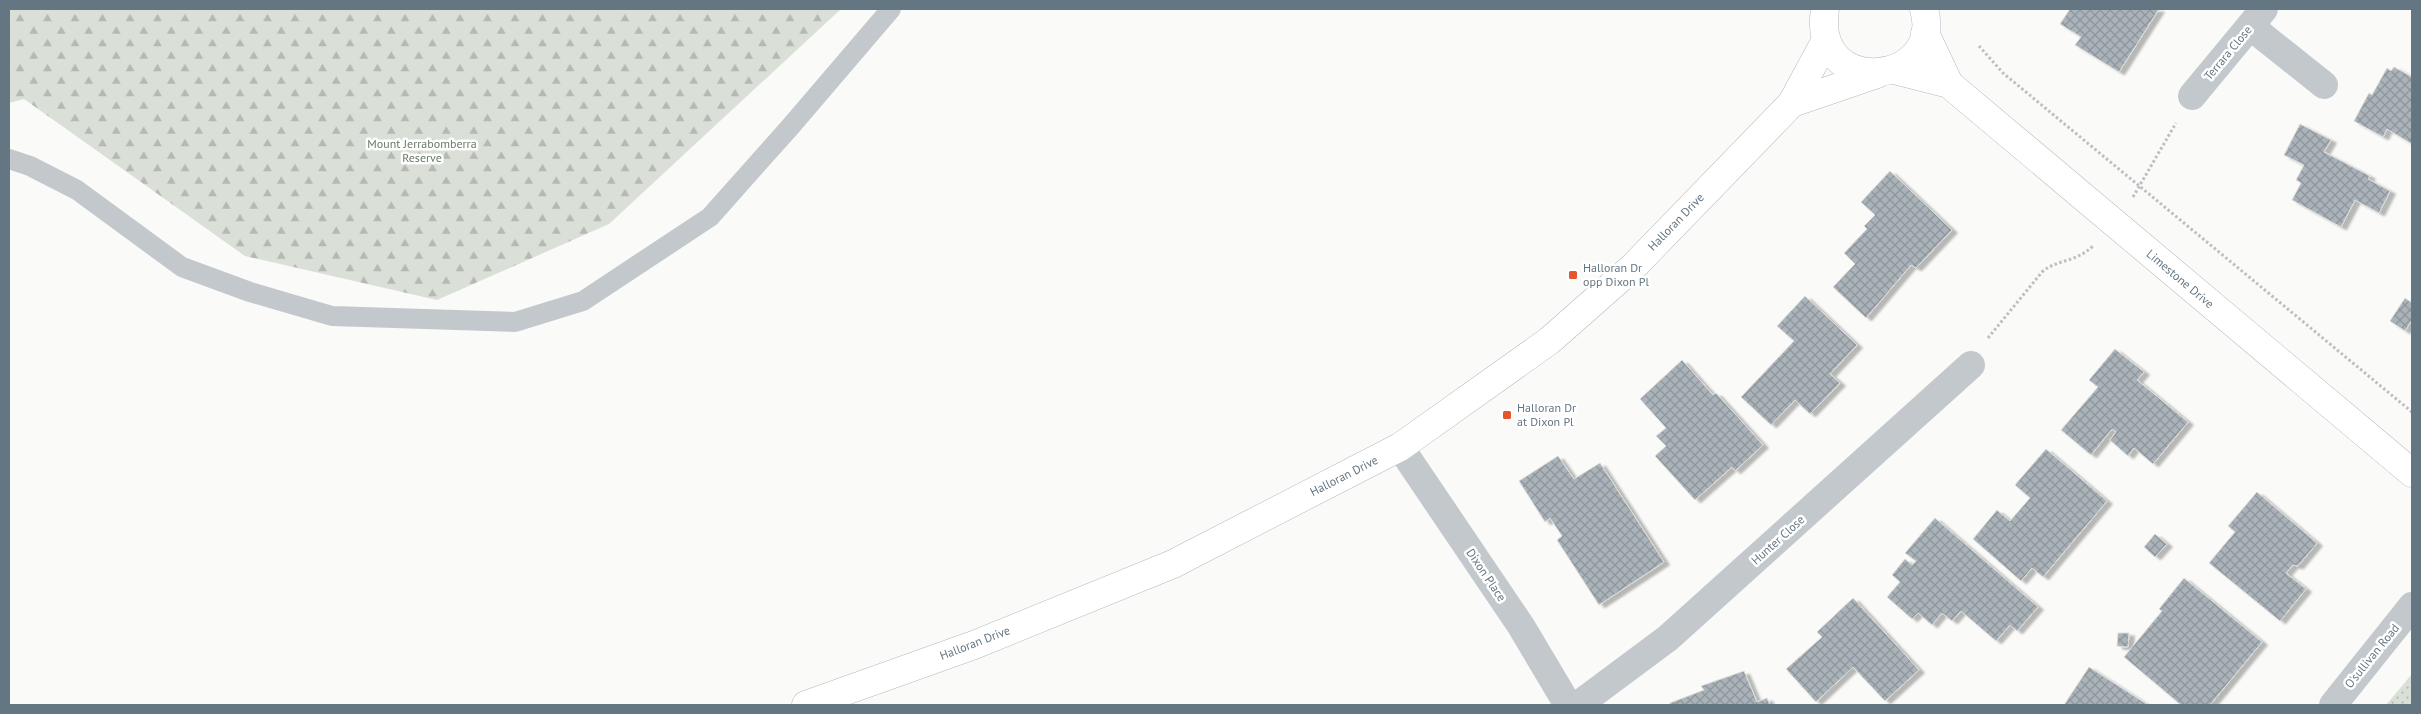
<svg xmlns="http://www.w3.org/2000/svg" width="2421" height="714" font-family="'PT Sans',sans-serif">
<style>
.forest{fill:url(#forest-firs)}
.park{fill:url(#park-dots)}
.building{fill:url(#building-cross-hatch);stroke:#dcdcda;filter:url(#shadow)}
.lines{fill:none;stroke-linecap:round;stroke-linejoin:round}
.secondary-casing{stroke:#b3babf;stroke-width:29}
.path{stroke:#bbbfc2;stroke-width:3;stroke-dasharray:2.5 2.5;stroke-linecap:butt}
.lane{stroke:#c3c8cc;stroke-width:20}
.street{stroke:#c3c8cc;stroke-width:28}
.secondary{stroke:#fff;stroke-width:28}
.poi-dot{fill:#e4572e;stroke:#fff;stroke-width:2}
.labels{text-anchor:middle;stroke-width:5;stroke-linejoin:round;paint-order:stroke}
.street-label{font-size:12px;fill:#657683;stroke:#fff}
.park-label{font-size:12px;fill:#687a64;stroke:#fff}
.poi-label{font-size:12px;fill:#657683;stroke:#fff;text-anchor:start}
</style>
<defs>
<pattern id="forest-firs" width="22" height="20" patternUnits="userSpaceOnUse" patternTransform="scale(1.25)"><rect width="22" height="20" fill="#dadfd7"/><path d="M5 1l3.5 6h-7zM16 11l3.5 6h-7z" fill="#b4b9b4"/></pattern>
<pattern id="park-dots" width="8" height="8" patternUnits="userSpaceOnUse" patternTransform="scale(1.25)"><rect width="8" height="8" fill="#dadfd7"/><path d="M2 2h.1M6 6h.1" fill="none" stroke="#b4b9b4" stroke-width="1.8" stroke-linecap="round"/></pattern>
<pattern id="building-cross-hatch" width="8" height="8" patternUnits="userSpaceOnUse" patternTransform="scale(1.25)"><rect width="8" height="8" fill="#aab3b9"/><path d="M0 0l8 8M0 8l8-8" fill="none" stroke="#8e969c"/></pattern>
<filter id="shadow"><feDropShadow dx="5.5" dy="3" stdDeviation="1" flood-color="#0004"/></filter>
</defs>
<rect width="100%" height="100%" fill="#fafaf8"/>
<!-- forest -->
<path class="forest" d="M 9,9 L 841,9 L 609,224 L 437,300 L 245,256 L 24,99 L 9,103 Z"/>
<!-- park -->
<path class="park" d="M 2412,674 L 2412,705 L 2386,705 Z"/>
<!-- building -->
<path class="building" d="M 2070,9 L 2159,9 L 2119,72 L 2075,45 L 2081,37 L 2060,24 Z
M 2394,67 L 2412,77 L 2412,144 L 2387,129 L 2383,137 L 2354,121 L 2369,93 L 2372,95 L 2387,68 L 2391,71 Z
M 2300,124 L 2331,140 L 2324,152 L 2370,176 L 2368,179 L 2390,191 L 2379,213 L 2355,200 L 2341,227 L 2292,200 L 2301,183 L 2296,180 L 2304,165 L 2284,155 Z
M 1890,171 L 1952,230 L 1916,268 L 1911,265 L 1866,318 L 1833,287 L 1855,264 L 1844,253 L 1867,229 L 1864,226 L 1875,215 L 1861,202 Z
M 1805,296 L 1857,345 L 1830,374 L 1840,383 L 1810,414 L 1795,400 L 1771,425 L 1741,397 L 1794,341 L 1777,326 Z
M 2405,298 L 2412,303 L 2412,320 L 2405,331 L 2390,321 Z
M 2115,349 L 2144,372 L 2137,380 L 2188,422 L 2153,464 L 2134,448 L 2128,456 L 2110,440 L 2116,432 L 2112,429 L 2091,455 L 2061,430 L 2098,387 L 2089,380 Z
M 1682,360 L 1713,395 L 1716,393 L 1763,445 L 1735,471 L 1732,467 L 1695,500 L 1655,456 L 1666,446 L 1656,436 L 1666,428 L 1640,399 Z
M 2046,449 L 2107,501 L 2043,577 L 2032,568 L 2021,581 L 1973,539 L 1997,510 L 2010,521 L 2030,498 L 2015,485 Z
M 1558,456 L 1574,479 L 1600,463 L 1664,562 L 1599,605 L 1557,540 L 1562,536 L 1550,518 L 1545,522 L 1519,481 Z
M 2257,492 L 2317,543 L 2298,566 L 2293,565 L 2286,573 L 2306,589 L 2280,621 L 2209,563 L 2235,532 L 2228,526 Z
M 1935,518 L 2038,607 L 2017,631 L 2010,625 L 1996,641 L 1961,611 L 1952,621 L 1942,613 L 1932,625 L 1918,613 L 1912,619 L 1887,597 L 1900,582 L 1892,575 L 1905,559 L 1912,565 L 1916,561 L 1905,553 Z
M 2155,534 L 2167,544 L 2155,557 L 2144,547 Z
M 2184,578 L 2262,642 L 2210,705 L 2181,705 L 2124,657 L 2162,611 L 2159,609 Z
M 1853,598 L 1919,670 L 1885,701 L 1853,667 L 1816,702 L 1786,669 L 1822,637 L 1817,632 Z
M 2118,633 L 2129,633 L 2128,647 L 2117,646 Z
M 2089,667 L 2148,705 L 2064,705 Z
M 1744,671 L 1757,702 L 1767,698 L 1770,705 L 1670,705 L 1670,703 L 1704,690 L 1701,686 Z"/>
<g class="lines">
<!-- secondary casing -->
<g class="secondary-casing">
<path id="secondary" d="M 1825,9 C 1811,101 1946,85 1924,9
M 1925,33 L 1949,84
M 1894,70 L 1949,84 L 2412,473
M 1792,103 L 1877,74
M 806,705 L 974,645 L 1173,564 L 1400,447 L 1549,341 L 1633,267 L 1792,103 L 1826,40"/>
</g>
<!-- path -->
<path class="path" d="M 1979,46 L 2003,73 L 2412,412
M 2133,197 L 2176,123
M 1988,338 L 2042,272 C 2057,259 2075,263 2093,246"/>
<!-- lane -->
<path class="lane" d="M 9,159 L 30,166 L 77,190 L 182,267 L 250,292 L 332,316 L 515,322 L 583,301 L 710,217 L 791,126 L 891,9"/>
<!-- street -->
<path class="street" d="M 2250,26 L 2324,85
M 2192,96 L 2264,9
M 1400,447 L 1521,626 L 1568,705
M 1578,705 L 1668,638 L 1971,365
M 2333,705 L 2412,606"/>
<!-- secondary -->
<use href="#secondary" class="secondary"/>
</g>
<!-- markers -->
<g class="poi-dot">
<rect x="1568" y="270" width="10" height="10" rx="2.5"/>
<rect x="1502" y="410" width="10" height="10" rx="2.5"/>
</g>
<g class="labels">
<!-- street labels -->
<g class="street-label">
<text transform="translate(2228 53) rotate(-50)" y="4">Terrara Close</text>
<text transform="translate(1676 222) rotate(-46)" y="4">Halloran Drive</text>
<text transform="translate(2180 279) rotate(40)" y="4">Limestone Drive</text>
<text transform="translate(1344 476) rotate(-27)" y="4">Halloran Drive</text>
<text transform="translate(1778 540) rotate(-42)" y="4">Hunter Close</text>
<text transform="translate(1486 575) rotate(56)" y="4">Dixon Place</text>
<text transform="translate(975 643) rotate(-21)" y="4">Halloran Drive</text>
<text transform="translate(2372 656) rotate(-51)" y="4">O'sullivan Road</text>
</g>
<!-- park labels -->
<g class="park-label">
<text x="422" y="148">Mount Jerrabomberra<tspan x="422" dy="14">Reserve</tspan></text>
</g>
<!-- poi labels -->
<g class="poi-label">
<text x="1583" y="272">Halloran Dr<tspan x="1583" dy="14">opp Dixon Pl</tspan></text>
<text x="1517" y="412">Halloran Dr<tspan x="1517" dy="14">at Dixon Pl</tspan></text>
</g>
</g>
<!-- border -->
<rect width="2421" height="714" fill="none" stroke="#657683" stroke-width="20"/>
</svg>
